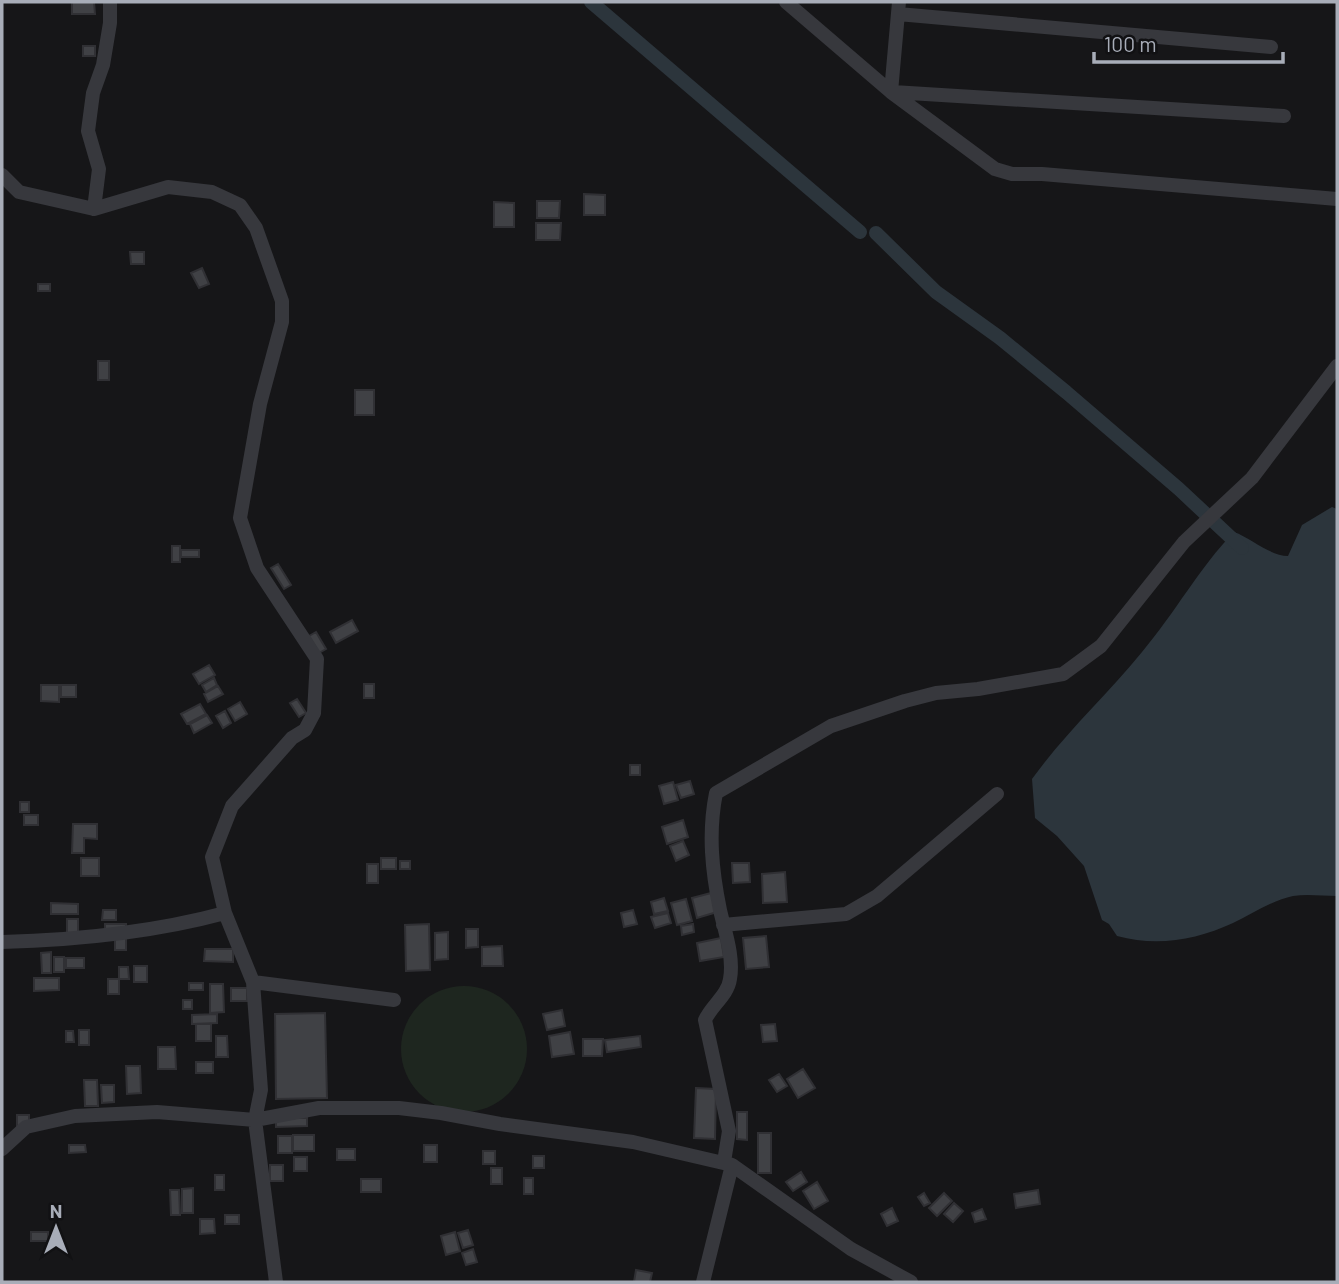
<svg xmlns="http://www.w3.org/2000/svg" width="1339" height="1284" font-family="Barlow,sans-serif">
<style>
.green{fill:#1e261f}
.water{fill:#2c353c}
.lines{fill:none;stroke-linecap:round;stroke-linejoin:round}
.canal{stroke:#2c353c;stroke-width:14}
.building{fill:#404145;stroke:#303034;stroke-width:2}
.minor{stroke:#37383d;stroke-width:14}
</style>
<rect width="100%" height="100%" fill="#161618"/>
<!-- green -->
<path class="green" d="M401 1049a63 63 0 1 1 126 0a63 63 0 1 1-126 0Z"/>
<!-- water -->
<path class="water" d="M 1332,507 L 1337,509 L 1337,896 C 1323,896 1307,894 1293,896 C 1273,900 1252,914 1233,923 C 1196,940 1157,947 1117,936 L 1109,924 L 1102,920 L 1084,866 L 1057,836 L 1035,818 L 1032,779 C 1066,732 1106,696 1142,652 C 1175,613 1199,568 1234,532 C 1251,538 1270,556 1288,556 L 1302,525 Z"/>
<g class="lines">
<!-- canal -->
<path class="canal" d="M 591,2 L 860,232
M 876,233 L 936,292 L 1000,338 L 1066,392 L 1179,489 L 1242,548"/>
</g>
<!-- building -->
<path class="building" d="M 72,2 L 94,2 L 95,14 L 72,14 Z
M 83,46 L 95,46 L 95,56 L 83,56 Z
M 584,194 L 605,195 L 605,215 L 584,215 Z
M 537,201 L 560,201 L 559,218 L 537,218 Z
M 494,202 L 514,203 L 514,227 L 494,227 Z
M 536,223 L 561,223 L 560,240 L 536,240 Z
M 130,252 L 144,252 L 144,264 L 131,264 Z
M 202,268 L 209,284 L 199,288 L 191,273 Z
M 38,284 L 50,284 L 50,291 L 38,291 Z
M 98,361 L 109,361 L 109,380 L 98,380 Z
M 355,390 L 374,390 L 374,415 L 355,415 Z
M 172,546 L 180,546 L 180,562 L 172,562 Z
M 181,550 L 199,550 L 199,557 L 181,557 Z
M 278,564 L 291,585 L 284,589 L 271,568 Z
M 352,620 L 358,631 L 336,643 L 330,632 Z
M 316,632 L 326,649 L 319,653 L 309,636 Z
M 209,665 L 215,675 L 199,684 L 193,674 Z
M 214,678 L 217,685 L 206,692 L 202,685 Z
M 364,684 L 374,684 L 374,698 L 364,698 Z
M 41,685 L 59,685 L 59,702 L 41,701 Z
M 61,685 L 76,685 L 76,697 L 61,697 Z
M 218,686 L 223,694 L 208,702 L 204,694 Z
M 297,699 L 306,713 L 299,717 L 290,703 Z
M 240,702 L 247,714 L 235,721 L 228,709 Z
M 200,704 L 206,714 L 187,724 L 181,714 Z
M 225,711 L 231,723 L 223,728 L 216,716 Z
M 207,715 L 212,723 L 194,733 L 190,724 Z
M 630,765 L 640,765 L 640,775 L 630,775 Z
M 690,781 L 694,794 L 681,798 L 676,785 Z
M 673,782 L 678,800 L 664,804 L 659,786 Z
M 20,802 L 29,802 L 29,812 L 20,812 Z
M 24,815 L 38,815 L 38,825 L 24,825 Z
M 683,820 L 688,837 L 667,844 L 662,827 Z
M 73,824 L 97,824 L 97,839 L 84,838 L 84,853 L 72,853 Z
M 683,841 L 689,855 L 676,861 L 670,846 Z
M 81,858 L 99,858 L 99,876 L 81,876 Z
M 381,858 L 396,858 L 396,869 L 381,869 Z
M 400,861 L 410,861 L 410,869 L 400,869 Z
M 732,863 L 749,863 L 750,882 L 733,883 Z
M 367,864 L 378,864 L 378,883 L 367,883 Z
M 785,872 L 787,902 L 763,903 L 762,874 Z
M 711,893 L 717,912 L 697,918 L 692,898 Z
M 664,898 L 668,911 L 654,914 L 651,902 Z
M 686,899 L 692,921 L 677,925 L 671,903 Z
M 51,903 L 78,904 L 78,914 L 51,914 Z
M 103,910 L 116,910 L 116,920 L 102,920 Z
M 633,910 L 637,924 L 624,927 L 621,913 Z
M 668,913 L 671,923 L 655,928 L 651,917 Z
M 67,919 L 78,919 L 78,935 L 67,935 Z
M 105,924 L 126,924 L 126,950 L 115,950 L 115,939 L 105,939 Z
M 429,924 L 430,970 L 406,971 L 405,925 Z
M 693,924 L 694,932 L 682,935 L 681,926 Z
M 466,929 L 478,929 L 478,947 L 466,948 Z
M 448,932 L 448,959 L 435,960 L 435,933 Z
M 766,936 L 769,967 L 746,969 L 743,938 Z
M 721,938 L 724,957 L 700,961 L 697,943 Z
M 502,946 L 503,966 L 482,966 L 482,947 Z
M 205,949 L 233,949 L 233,962 L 204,961 Z
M 51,952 L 51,973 L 42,973 L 41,953 Z
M 54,957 L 64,957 L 64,972 L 54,972 Z
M 66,958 L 84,958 L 84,968 L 66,968 Z
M 134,966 L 147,966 L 147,982 L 134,982 Z
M 119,967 L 128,967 L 129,979 L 119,979 Z
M 34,978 L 59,978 L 59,990 L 34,991 Z
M 108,979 L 119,979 L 119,994 L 108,994 Z
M 189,983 L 203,983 L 203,990 L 189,990 Z
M 210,984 L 223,984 L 224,1012 L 210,1013 Z
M 231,988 L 247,988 L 247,1001 L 231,1001 Z
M 183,1000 L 192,1000 L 192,1009 L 183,1009 Z
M 562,1010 L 565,1026 L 547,1030 L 543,1014 Z
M 325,1013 L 327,1098 L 276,1099 L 275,1014 Z
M 217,1014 L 217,1023 L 192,1024 L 192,1015 Z
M 196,1024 L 211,1024 L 211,1041 L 196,1041 Z
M 775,1024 L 777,1041 L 763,1042 L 761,1025 Z
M 79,1030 L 89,1030 L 89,1045 L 79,1045 Z
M 66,1031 L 73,1031 L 74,1042 L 66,1042 Z
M 570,1032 L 574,1054 L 552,1057 L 549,1036 Z
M 216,1036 L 227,1036 L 228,1057 L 216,1057 Z
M 640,1036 L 641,1047 L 607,1052 L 605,1040 Z
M 583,1039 L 603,1039 L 602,1056 L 583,1056 Z
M 158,1047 L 175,1047 L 176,1069 L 158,1069 Z
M 196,1062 L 213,1062 L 213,1073 L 196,1073 Z
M 126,1066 L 140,1066 L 141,1093 L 127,1094 Z
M 803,1069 L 815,1088 L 798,1098 L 787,1079 Z
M 779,1074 L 787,1086 L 777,1092 L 769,1080 Z
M 84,1080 L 97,1080 L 98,1106 L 85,1106 Z
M 101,1085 L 114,1085 L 114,1102 L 102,1103 Z
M 696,1088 L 716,1089 L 715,1139 L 694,1138 Z
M 737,1112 L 747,1112 L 747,1140 L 737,1139 Z
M 17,1115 L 29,1115 L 29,1131 L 17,1131 Z
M 276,1118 L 307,1118 L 307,1126 L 276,1127 Z
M 758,1133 L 771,1133 L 771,1173 L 758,1173 Z
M 293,1135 L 314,1135 L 314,1151 L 293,1151 Z
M 278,1136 L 292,1136 L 292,1153 L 278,1153 Z
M 69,1145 L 85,1145 L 86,1152 L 69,1153 Z
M 424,1145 L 437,1145 L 437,1162 L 424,1162 Z
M 337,1149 L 355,1149 L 355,1160 L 337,1160 Z
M 483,1151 L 495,1151 L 495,1164 L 483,1164 Z
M 533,1156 L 544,1156 L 544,1168 L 533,1168 Z
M 294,1157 L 307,1157 L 307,1171 L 294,1171 Z
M 270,1165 L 283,1165 L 283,1181 L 270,1181 Z
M 491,1168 L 502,1168 L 502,1184 L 491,1184 Z
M 801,1172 L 807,1182 L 793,1191 L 786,1182 Z
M 215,1175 L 224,1175 L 224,1190 L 215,1190 Z
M 524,1178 L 533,1178 L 533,1194 L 524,1194 Z
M 361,1179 L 381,1179 L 381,1192 L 361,1192 Z
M 817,1182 L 828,1201 L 814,1209 L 803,1191 Z
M 193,1188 L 193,1213 L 182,1213 L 182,1189 Z
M 170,1190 L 179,1190 L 180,1215 L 171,1215 Z
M 1038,1190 L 1040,1204 L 1016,1208 L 1014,1194 Z
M 924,1193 L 930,1203 L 924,1206 L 918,1197 Z
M 944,1193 L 952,1201 L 937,1216 L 929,1208 Z
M 954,1203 L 963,1211 L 953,1222 L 944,1214 Z
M 892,1208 L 898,1221 L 887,1226 L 881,1214 Z
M 982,1209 L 986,1219 L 975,1222 L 972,1213 Z
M 225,1215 L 239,1215 L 239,1224 L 225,1224 Z
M 200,1219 L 214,1219 L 215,1233 L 200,1234 Z
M 468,1230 L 473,1245 L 463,1248 L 458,1233 Z
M 31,1232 L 48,1232 L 48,1241 L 31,1241 Z
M 455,1232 L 460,1251 L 446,1255 L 441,1236 Z
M 473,1249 L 477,1262 L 466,1265 L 462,1253 Z
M 636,1270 L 652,1273 L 650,1282 L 634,1282 Z"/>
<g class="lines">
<!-- minor -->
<path class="minor" d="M 786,2 L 891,92 L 995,169 L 1012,174 L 1042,174 L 1337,199
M 898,14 L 1271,47
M 891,92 L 899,2
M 893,92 L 1284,116
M 2,175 L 19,192 L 94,209
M 723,925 L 846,914 L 877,896 L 997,794
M 2,942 C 78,940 151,933 225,913
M 253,982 L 394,1000
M 2,1149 L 26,1127 L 75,1116 L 157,1112 L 255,1120 L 261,1090 L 253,982 L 225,913 L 212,857 L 232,806 L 292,738 L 305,730 L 314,713 L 317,659 L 257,568 L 240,518 L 260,404 L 282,322 L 282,301 L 256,228 L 240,205 L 212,192 L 168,187 L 94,209 L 99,169 L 88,131 L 93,93 L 103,65 L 110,23 L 110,2
M 276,1282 L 255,1120 L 319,1108 L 399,1108 L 441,1113 L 500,1124 L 633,1142 L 732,1165 L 851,1249 L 911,1282
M 703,1282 L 732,1165 L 724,1162 L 729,1131 L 705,1020 C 711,1006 728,995 730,979 C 734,957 725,932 720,910 C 712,871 708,833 716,793 L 831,726 L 905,701 L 936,693 L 978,689 L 1063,674 L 1101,646 L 1184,542 L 1252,478 L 1337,366"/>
</g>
<!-- border -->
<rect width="1339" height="1284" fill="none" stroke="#a8adb8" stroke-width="7"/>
<!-- north arrow -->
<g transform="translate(56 1228)" stroke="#111113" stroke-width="5" paint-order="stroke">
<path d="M0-5L12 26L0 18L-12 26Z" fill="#a8adb8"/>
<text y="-10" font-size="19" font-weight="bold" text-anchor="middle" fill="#a8adb8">N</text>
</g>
<!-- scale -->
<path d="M1094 52v10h189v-10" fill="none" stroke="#a8adb8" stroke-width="3.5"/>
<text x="1104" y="52" font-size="21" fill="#a8adb8" stroke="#111113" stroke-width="5" paint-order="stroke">100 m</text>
</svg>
